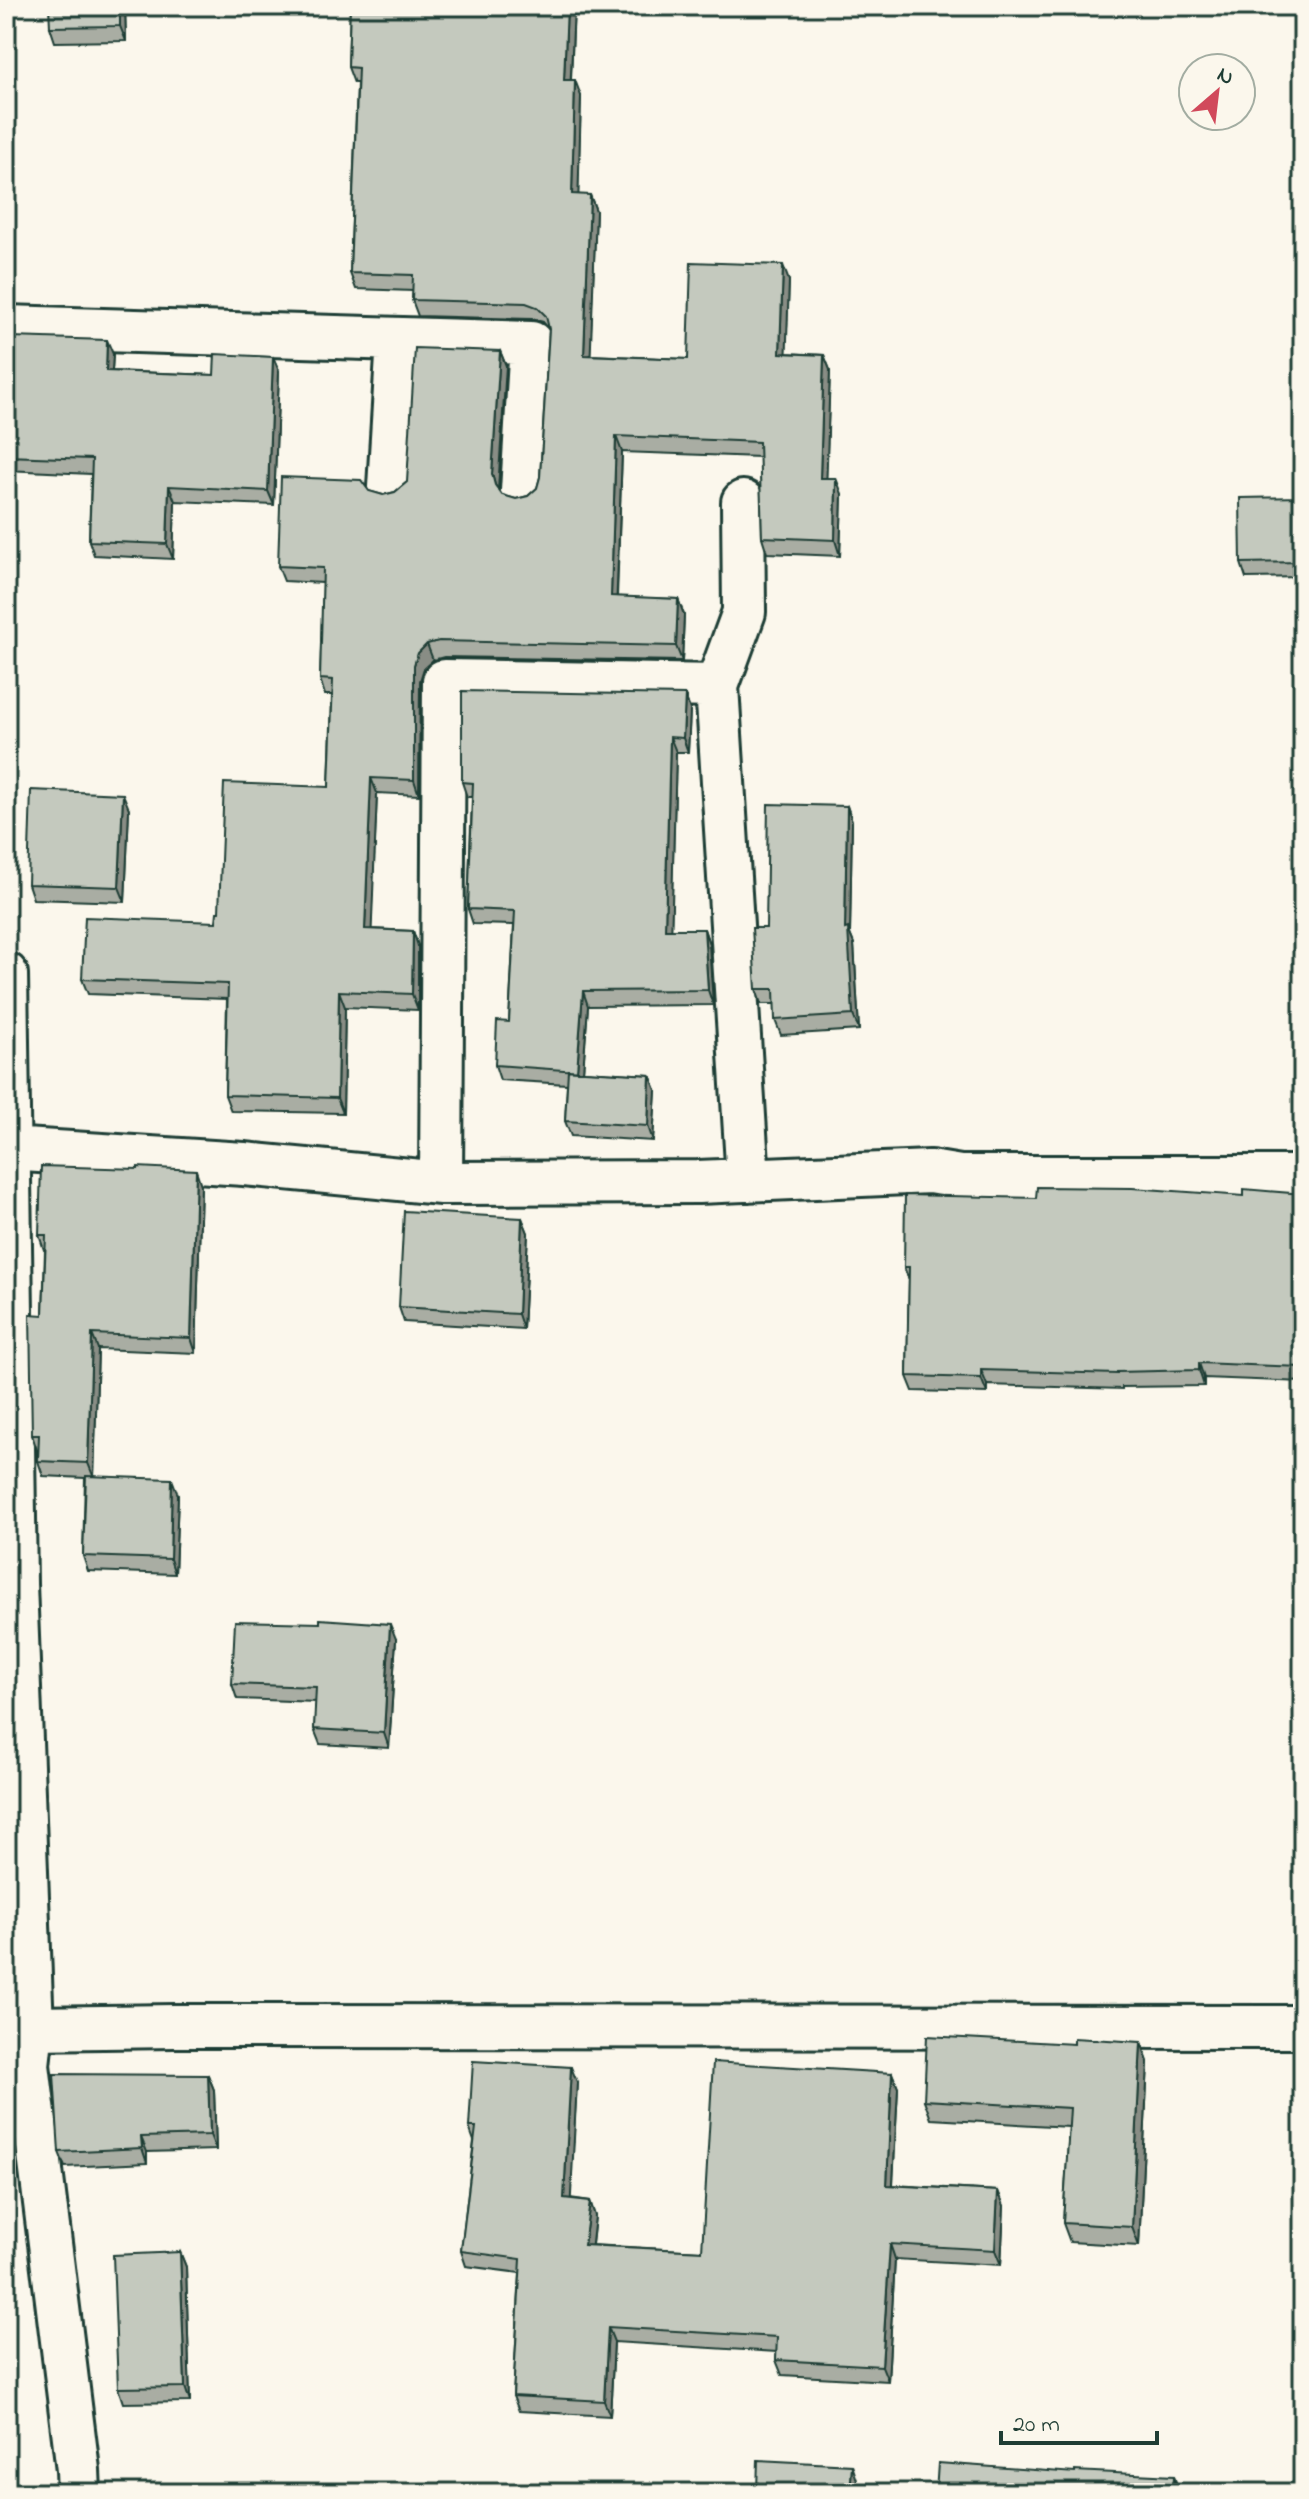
<svg xmlns="http://www.w3.org/2000/svg" width="1309" height="2499" font-family="'Indie Flower',sans-serif">
<style>
.lines{fill:none;stroke-linecap:round;stroke-linejoin:round}
.minor-casing{stroke:#1f3d34;stroke-width:48}
.minor{stroke:#fbf7ec;stroke-width:42}
.wall{fill:#a9ada3;stroke:#1f3d34;stroke-width:2}
.shaded-wall{fill:#898d85;stroke:#1f3d34;stroke-width:2}
.building{fill:#c4c9be;stroke:#1f3d34;stroke-width:2}
</style>
<rect width="100%" height="100%" fill="#fbf7ec"/>
<filter id="ink" filterUnits="userSpaceOnUse"><feTurbulence type="fractalNoise" baseFrequency=".0125" numOctaves="2"/><feDisplacementMap in="SourceGraphic" scale="16" xChannelSelector="R" yChannelSelector="G"/><feConvolveMatrix kernelMatrix="1 2 1 2 8 2 1 2 1" color-interpolation-filters="sRGB"/></filter>
<g filter="url(#ink)">
<g class="lines">
<!-- minor casing -->
<g class="minor-casing">
<path id="minor" d="M 6,327 L 531,343 L 522,491
M 389,487 L 398,340
M 717,686 L 748,1180
M 6,974 L 15,1584 L 32,2028 L 28,2065 L 78,2470 L 79,2493
M 8,1149 L 244,1164 L 441,1183 L 698,1182 L 930,1172 L 960,1177 L 1303,1177
M 441,1183 L 444,681 L 717,686 L 744,612 L 743,502
M 32,2028 L 174,2026 L 1303,2027"/>
</g>
<!-- minor -->
<use href="#minor" class="minor"/>
</g>
<!-- wall -->
<path class="wall" d="M 125,6 L 126,41 L 55,42 L 50,27 Z
M 350,6 L 574,6 L 571,80 L 581,96 L 578,195 L 590,195 L 596,211 L 590,355 L 688,359 L 789,281 L 786,353 L 824,355 L 830,370 L 826,478 L 842,494 L 840,556 L 767,553 L 762,537 L 760,457 L 622,452 L 617,597 L 678,599 L 684,615 L 682,661 L 444,657 L 433,660 L 424,668 L 420,681 L 419,795 L 377,793 L 371,929 L 413,931 L 418,946 L 418,1010 L 345,1007 L 343,1113 L 231,1111 L 225,1095 L 227,999 L 88,994 L 82,979 L 216,922 L 219,912 L 329,787 L 332,695 L 325,695 L 320,679 L 323,583 L 284,581 L 278,566 L 369,491 L 383,495 L 395,492 L 407,482 L 500,351 L 506,366 L 498,490 L 502,495 L 516,499 L 528,496 L 537,488 L 540,477 L 549,329 L 543,322 L 532,319 L 418,316 L 412,300 L 413,291 L 356,289 L 350,273 L 357,83 L 354,83 L 348,67 Z
M 113,354 L 112,371 L 214,375 L 273,357 L 279,371 L 274,505 L 175,501 L 173,559 L 94,555 L 89,541 L 91,474 L 6,470 L 6,366 Z
M 1303,497 L 1303,577 L 1246,578 L 1241,563 Z
M 685,695 L 690,710 L 688,752 L 676,752 L 671,929 L 704,929 L 709,944 L 713,1005 L 588,1006 L 583,1071 L 650,1075 L 656,1090 L 653,1141 L 571,1136 L 565,1121 L 567,1084 L 500,1080 L 495,1065 L 509,1022 L 514,925 L 473,924 L 468,909 L 472,797 L 467,797 L 462,782 Z
M 847,806 L 852,821 L 850,934 L 854,944 L 859,1030 L 781,1035 L 775,1020 L 775,1004 L 761,1004 L 756,989 L 766,928 Z
M 129,809 L 125,902 L 33,899 L 28,884 Z
M 201,1185 L 196,1353 L 98,1349 L 94,1476 L 178,1495 L 175,1574 L 88,1571 L 83,1556 L 85,1478 L 43,1476 L 38,1461 L 38,1450 L 37,1450 L 32,1435 L 43,1315 L 45,1250 L 44,1250 L 39,1235 Z
M 1303,1194 L 1303,1382 L 1204,1378 L 1204,1386 L 1122,1387 L 1122,1389 L 987,1385 L 987,1393 L 913,1391 L 907,1376 L 909,1280 L 904,1267 L 1036,1198 L 1244,1196 Z
M 522,1218 L 528,1233 L 523,1329 L 404,1322 L 399,1307 Z
M 396,1639 L 389,1748 L 320,1744 L 314,1729 L 316,1702 L 237,1699 L 232,1684 Z
M 1141,2042 L 1148,2062 L 1139,2246 L 1070,2242 L 1063,2223 L 1069,2127 L 931,2119 L 924,2100 L 1074,2044 Z
M 892,2073 L 898,2088 L 893,2185 L 998,2191 L 1004,2206 L 1001,2265 L 895,2259 L 888,2381 L 782,2375 L 776,2360 L 777,2352 L 614,2342 L 610,2416 L 519,2411 L 513,2396 L 520,2273 L 466,2266 L 461,2251 L 474,2141 L 469,2127 L 577,2082 L 570,2198 L 590,2201 L 595,2216 L 592,2245 L 702,2251 Z
M 208,2075 L 214,2090 L 216,2150 L 147,2152 L 147,2163 L 65,2167 L 59,2152 Z
M 180,2252 L 186,2267 L 190,2402 L 123,2403 L 118,2388 Z
M 6,2323 L 9,2332 L 12,2406 L 6,2406 Z"/>
<!-- shaded-wall -->
<path class="shaded-wall" d="M 120,6 L 125,6 L 126,41 L 120,26 Z
M 567,6 L 574,6 L 570,95 L 564,80 Z
M 575,80 L 581,96 L 578,210 L 572,194 Z
M 590,195 L 596,211 L 590,371 L 584,355 Z
M 783,265 L 789,281 L 786,368 L 780,353 Z
M 107,340 L 113,354 L 111,386 L 106,371 Z
M 500,351 L 506,366 L 498,490 L 495,485 L 492,474 Z
M 824,355 L 830,370 L 826,493 L 820,478 Z
M 273,357 L 279,371 L 274,505 L 268,491 Z
M 616,436 L 622,452 L 616,612 L 611,596 Z
M 836,478 L 842,494 L 840,556 L 835,540 Z
M 169,486 L 175,501 L 173,559 L 167,544 Z
M 678,599 L 684,615 L 682,661 L 676,646 Z
M 427,644 L 433,660 L 424,668 L 420,681 L 419,795 L 414,780 L 414,665 L 418,653 Z
M 685,695 L 690,710 L 688,752 L 683,738 Z
M 670,737 L 676,752 L 671,944 L 665,929 Z
M 371,778 L 377,793 L 371,944 L 365,929 Z
M 123,794 L 129,809 L 125,902 L 119,887 Z
M 847,806 L 852,821 L 850,934 L 854,944 L 859,1030 L 853,1015 L 845,929 Z
M 704,929 L 709,944 L 713,1005 L 708,990 Z
M 413,931 L 418,946 L 418,1010 L 412,994 Z
M 339,991 L 345,1007 L 343,1113 L 337,1098 Z
M 583,991 L 588,1006 L 582,1085 L 577,1071 Z
M 650,1075 L 656,1090 L 653,1141 L 648,1126 Z
M 196,1170 L 201,1185 L 196,1353 L 191,1338 Z
M 522,1218 L 528,1233 L 523,1329 L 518,1314 Z
M 92,1334 L 98,1349 L 94,1478 L 88,1463 Z
M 1199,1363 L 1204,1378 L 1204,1386 L 1199,1370 Z
M 981,1370 L 987,1385 L 987,1393 L 981,1378 Z
M 172,1479 L 178,1495 L 175,1574 L 170,1559 Z
M 390,1624 L 396,1639 L 389,1748 L 384,1733 Z
M 1141,2042 L 1148,2062 L 1139,2246 L 1132,2227 Z
M 571,2067 L 577,2082 L 570,2213 L 564,2198 Z
M 892,2073 L 898,2088 L 892,2200 L 887,2185 Z
M 208,2075 L 214,2090 L 216,2150 L 210,2135 Z
M 141,2137 L 147,2152 L 147,2163 L 142,2148 Z
M 998,2191 L 1004,2206 L 1001,2265 L 995,2250 Z
M 590,2201 L 595,2216 L 590,2260 L 584,2245 Z
M 890,2244 L 895,2259 L 888,2381 L 882,2366 Z
M 180,2252 L 186,2267 L 190,2402 L 185,2387 Z
M 6,2323 L 9,2332 L 12,2406 L 6,2391 Z
M 608,2327 L 614,2342 L 610,2416 L 604,2401 Z
M 852,2465 L 857,2480 L 857,2493 L 850,2493 Z
M 1174,2476 L 1179,2491 L 1179,2493 L 1173,2493 Z"/>
<!-- building -->
<path class="building" d="M 49,6 L 120,6 L 120,26 L 50,27 Z
M 350,6 L 567,6 L 564,80 L 575,80 L 572,194 L 590,195 L 584,355 L 688,359 L 691,262 L 783,265 L 780,353 L 824,355 L 820,478 L 836,478 L 835,540 L 762,537 L 759,442 L 616,436 L 611,596 L 678,599 L 676,646 L 439,641 L 427,644 L 418,653 L 414,665 L 414,780 L 371,778 L 365,929 L 413,931 L 412,994 L 339,991 L 337,1098 L 225,1095 L 228,984 L 82,979 L 85,917 L 216,922 L 217,912 L 219,912 L 224,783 L 329,787 L 333,680 L 320,679 L 323,568 L 278,566 L 281,477 L 361,480 L 369,491 L 383,495 L 395,492 L 407,482 L 415,348 L 500,351 L 492,474 L 495,485 L 502,495 L 516,499 L 528,496 L 537,488 L 540,477 L 549,329 L 546,316 L 537,307 L 526,303 L 412,300 L 413,275 L 350,273 L 358,68 L 348,67 Z
M 11,337 L 107,340 L 106,371 L 214,375 L 215,354 L 273,357 L 268,491 L 169,486 L 167,544 L 89,541 L 92,459 L 6,456 L 6,366 L 10,366 Z
M 1303,497 L 1303,562 L 1241,563 L 1240,498 Z
M 462,691 L 685,695 L 683,738 L 670,737 L 665,929 L 704,929 L 708,990 L 583,991 L 577,1071 L 495,1065 L 497,1021 L 509,1022 L 515,911 L 468,909 L 473,783 L 462,782 Z
M 31,790 L 123,794 L 119,887 L 28,884 Z
M 768,804 L 847,806 L 845,929 L 848,928 L 853,1015 L 775,1020 L 774,989 L 756,989 L 752,928 L 766,928 Z
M 568,1070 L 650,1075 L 648,1126 L 565,1121 Z
M 41,1166 L 138,1169 L 138,1167 L 196,1170 L 191,1338 L 92,1334 L 88,1463 L 38,1461 L 39,1435 L 32,1435 L 30,1314 L 43,1315 L 46,1235 L 39,1235 Z
M 1037,1187 L 1132,1188 L 1244,1196 L 1244,1189 L 1303,1194 L 1303,1367 L 1199,1363 L 1199,1370 L 1117,1372 L 1117,1374 L 981,1370 L 981,1378 L 907,1376 L 909,1267 L 904,1267 L 905,1195 L 1036,1198 Z
M 404,1211 L 522,1218 L 518,1314 L 399,1307 Z
M 86,1476 L 172,1479 L 170,1559 L 83,1556 Z
M 320,1619 L 390,1624 L 384,1733 L 314,1729 L 316,1687 L 232,1684 L 235,1621 L 320,1623 Z
M 927,2036 L 1074,2044 L 1074,2038 L 1141,2042 L 1132,2227 L 1063,2223 L 1070,2108 L 924,2100 Z
M 473,2061 L 571,2067 L 564,2198 L 590,2201 L 584,2245 L 702,2251 L 713,2062 L 892,2073 L 887,2185 L 998,2191 L 995,2250 L 890,2244 L 882,2366 L 776,2360 L 777,2337 L 608,2327 L 604,2401 L 513,2396 L 521,2259 L 461,2251 L 476,2127 L 469,2127 Z
M 54,2074 L 208,2075 L 210,2135 L 141,2137 L 142,2148 L 59,2152 Z
M 180,2252 L 185,2387 L 118,2388 L 113,2255 Z
M 758,2460 L 852,2465 L 850,2493 L 709,2493 L 709,2487 L 757,2490 Z
M 938,2463 L 1075,2473 L 1075,2471 L 1174,2476 L 1173,2493 L 936,2493 Z"/>
</g>
<!-- margin -->
<rect width="1309" height="2499" fill="none" stroke="#fbf7ec" stroke-width="32"/>
<rect x="16" y="16" width="1277" height="2467" fill="none" stroke="#1f3d34" stroke-width="3" filter="url(#ink)"/>
<!-- north arrow -->
<g transform="translate(1217 92) rotate(28)"><circle r="38" fill="#fbf7ec" stroke="#a3ada2" stroke-width="2"/>
<path d="M0-6L14 30L0 20L-14 30Z" fill="#d1495b"/>
<text y="-12" font-size="22" font-weight="bold" text-anchor="middle" fill="#1f3d34">N</text>
</g>
<!-- scale -->
<path d="M1001 2431v12h156v-12" fill="none" stroke="#1f3d34" stroke-width="4"/>
<text x="1013" y="2431" font-size="24" fill="#1f3d34" stroke="#fbf7ec" stroke-width="6" paint-order="stroke">20 m</text>
</svg>
